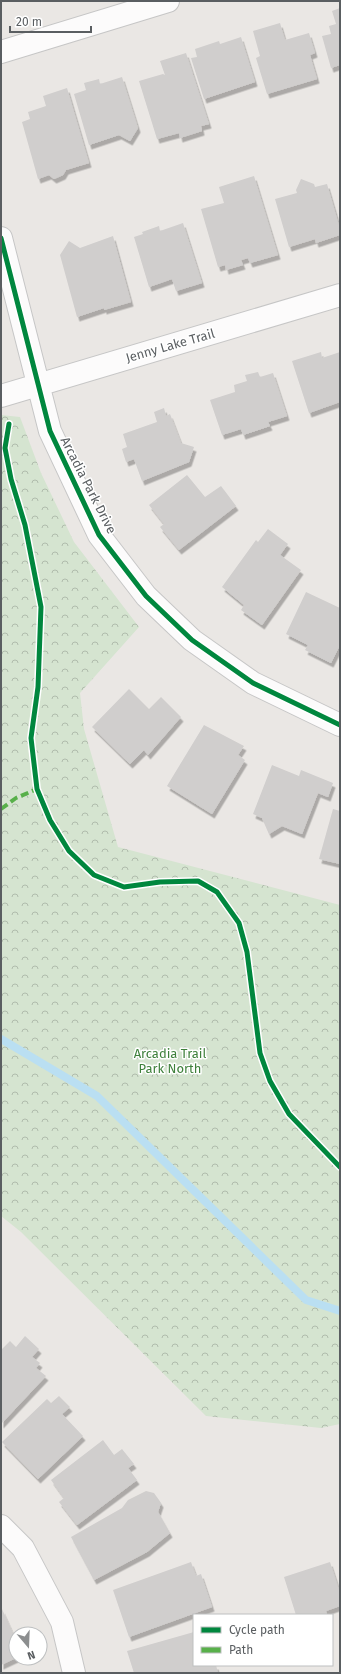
<svg xmlns="http://www.w3.org/2000/svg" width="341" height="1674" font-family="'Fira Sans',sans-serif">
<style>
.park{fill:url(#park-crowns)}
.lines{fill:none;stroke-linecap:round;stroke-linejoin:round}
.stream{stroke:#badff2;stroke-width:8}
.building{fill:#d0cecd;filter:url(#shadow)}
.minor-casing{stroke:#c6c6c6;stroke-width:24}
.minor{stroke:#fcfbfb;stroke-width:22}
.quiet{stroke:#58b04a;stroke-width:4;stroke-dasharray:8 4;stroke-linecap:butt}
.cycleway-casing{stroke:#fff;stroke-width:8}
.cycleway{stroke:#00873e;stroke-width:5}
.labels{text-anchor:middle;stroke-width:3;stroke-linejoin:round;paint-order:stroke}
.street-label{font-size:13px;fill:#5a5e61;stroke:#fff}
.park-label{font-size:13px;fill:#3e803b;stroke:#fff}
</style>
<defs>
<pattern id="park-crowns" width="20" height="18" patternUnits="userSpaceOnUse"><rect width="20" height="18" fill="#d5e4d0"/><path d="M2 6a3 3 0 1 1 6 0M12 15a3 3 0 1 1 6 0" fill="none" stroke="#b0bcac"/></pattern>
<filter id="shadow"><feDropShadow dx="2.5" dy="4.5" stdDeviation="0" flood-color="#0004"/></filter>
</defs>
<rect width="100%" height="100%" fill="#eae7e4"/>
<!-- park -->
<path class="park" d="M 1,415 L 20,417 L 41,473 L 74,542 L 139,627 L 80,693 L 84,729 L 118,847 L 340,905 L 340,1424 L 321,1428 L 206,1416 L 21,1232 L 1,1216 Z"/>
<g class="lines">
<!-- stream -->
<path class="stream" d="M 1,1039 L 97,1096 L 306,1300 L 340,1311"/>
</g>
<!-- building -->
<path class="building" d="M 340,8 L 340,65 L 331,68 L 322,36 L 331,34 L 329,26 L 336,24 L 332,11 Z
M 280,23 L 285,40 L 309,33 L 315,53 L 310,55 L 317,79 L 267,94 L 256,58 L 260,56 L 253,31 Z
M 241,37 L 255,82 L 204,99 L 191,58 L 197,57 L 195,49 L 219,41 L 220,44 Z
M 186,53 L 209,124 L 201,126 L 202,131 L 180,138 L 179,133 L 157,139 L 139,81 L 163,74 L 165,75 L 160,61 Z
M 122,77 L 138,128 L 130,141 L 119,135 L 89,145 L 74,94 L 86,90 L 84,83 L 99,79 L 100,84 Z
M 67,88 L 89,163 L 66,170 L 63,175 L 54,179 L 49,175 L 38,179 L 22,122 L 30,119 L 28,112 L 46,106 L 43,96 Z
M 254,176 L 278,255 L 250,263 L 248,258 L 241,260 L 243,265 L 226,270 L 225,265 L 218,267 L 201,209 L 224,203 L 219,187 Z
M 301,179 L 314,184 L 315,187 L 327,184 L 340,229 L 340,235 L 316,243 L 315,239 L 289,247 L 275,199 L 297,193 L 296,190 Z
M 183,223 L 202,283 L 176,291 L 172,279 L 149,287 L 134,237 L 143,234 L 142,232 L 159,226 L 160,231 Z
M 113,236 L 131,302 L 104,310 L 104,308 L 77,317 L 60,255 L 69,241 L 80,248 Z
M 321,352 L 322,358 L 340,352 L 340,402 L 309,413 L 292,361 Z
M 258,372 L 260,377 L 273,373 L 287,416 L 268,422 L 270,426 L 243,435 L 241,429 L 222,435 L 210,400 L 235,392 L 234,385 L 247,381 L 245,375 Z
M 164,408 L 166,416 L 170,414 L 181,443 L 194,447 L 189,462 L 142,481 L 134,459 L 126,462 L 122,449 L 127,447 L 123,434 L 157,422 L 154,412 Z
M 187,475 L 205,497 L 221,486 L 236,506 L 179,550 L 160,527 L 164,524 L 149,505 Z
M 268,529 L 288,544 L 280,555 L 301,570 L 262,625 L 241,610 L 244,605 L 222,587 L 256,540 L 258,542 Z
M 306,592 L 340,608 L 340,645 L 331,663 L 305,650 L 308,645 L 286,634 Z
M 129,689 L 149,709 L 161,697 L 181,717 L 148,755 L 144,750 L 130,764 L 92,727 Z
M 204,725 L 244,746 L 238,755 L 245,760 L 212,814 L 167,786 Z
M 272,765 L 299,776 L 301,770 L 333,783 L 328,797 L 318,793 L 302,834 L 282,826 L 269,834 L 262,818 L 253,814 Z
M 333,809 L 340,811 L 340,864 L 319,859 Z
M 25,1336 L 39,1349 L 32,1357 L 40,1363 L 36,1368 L 46,1376 L 1,1424 L 1,1350 L 10,1341 L 16,1347 Z
M 59,1396 L 70,1407 L 62,1414 L 83,1436 L 38,1479 L 2,1442 L 47,1399 L 51,1403 Z
M 103,1440 L 114,1455 L 122,1449 L 134,1464 L 128,1468 L 137,1480 L 77,1525 L 59,1502 L 64,1498 L 51,1480 Z
M 146,1491 L 154,1493 L 161,1503 L 158,1512 L 170,1533 L 147,1552 L 94,1580 L 71,1537 L 122,1508 L 128,1500 Z
M 191,1562 L 196,1576 L 201,1574 L 212,1607 L 129,1637 L 113,1590 Z
M 330,1562 L 340,1593 L 340,1606 L 326,1611 L 327,1615 L 296,1615 L 284,1577 Z
M 2,1609 L 16,1640 L 16,1658 L 1,1665 Z
M 194,1632 L 194,1665 L 216,1665 L 218,1673 L 134,1673 L 127,1651 Z"/>
<g class="lines">
<!-- minor casing -->
<g class="minor-casing">
<path id="minor" d="M 1,52 L 168,1
M 1,238 L 50,431 L 99,535 L 146,596 L 192,640 L 253,683 L 340,725
M 1,396 L 340,295
M 1,1526 L 23,1548 L 62,1622 L 74,1673"/>
</g>
<!-- minor -->
<use href="#minor" class="minor"/>
<!-- quiet -->
<path class="quiet" d="M 1,809 L 16,798 L 37,789"/>
<!-- cycleway casing -->
<g class="cycleway-casing">
<path id="cycleway" d="M 1,238 L 50,431 L 99,535 L 146,596 L 192,640 L 253,683 L 340,725
M 9,424 L 5,448 L 11,479 L 25,525 L 41,607 L 38,687 L 31,738 L 37,789 L 50,820 L 69,851 L 94,875 L 124,887 L 160,882 L 198,881 L 217,892 L 239,923 L 247,952 L 260,1053 L 270,1081 L 289,1114 L 340,1167"/>
</g>
<!-- cycleway -->
<use href="#cycleway" class="cycleway"/>
</g>
<g class="labels">
<!-- street labels -->
<g class="street-label">
<text transform="translate(170 345) rotate(-16)" y="5">Jenny Lake Trail</text>
<text transform="translate(89 485) rotate(63)" y="5">Arcadia Park Drive</text>
</g>
<!-- park labels -->
<g class="park-label">
<text x="170" y="1058">Arcadia Trail<tspan x="170" dy="15">Park North</tspan></text>
</g>
</g>
<!-- border -->
<rect width="341" height="1674" fill="none" stroke="#5a5e61" stroke-width="4"/>
<!-- legend -->
<rect x="193" y="1614" width="140" height="52" fill="#ffffff" stroke="#bdbfc0"/>
<rect x="201" y="1627" width="20" height="6" fill="#00873e" stroke="#bdbfc0"/>
<text x="229" y="1634" font-size="12" fill="#5a5e61">Cycle path</text>
<rect x="201" y="1647" width="20" height="6" fill="#58b04a" stroke="#bdbfc0"/>
<text x="229" y="1654" font-size="12" fill="#5a5e61">Path</text>
<!-- north arrow -->
<g transform="translate(28 1646) rotate(161)"><circle r="19" fill="#ffffff" stroke="#bdbfc0"/>
<path d="M0-3L7 15L0 10L-7 15Z" fill="#8c8e8f"/>
<text y="-6" font-size="11" font-weight="bold" text-anchor="middle" fill="#5a5e61">N</text>
</g>
<!-- scale -->
<path d="M10 26v6h81v-6" fill="none" stroke="#5a5e61" stroke-width="2"/>
<text x="16" y="26" font-size="12" fill="#5a5e61" stroke="#ffffff" stroke-width="3" paint-order="stroke">20 m</text>
</svg>
